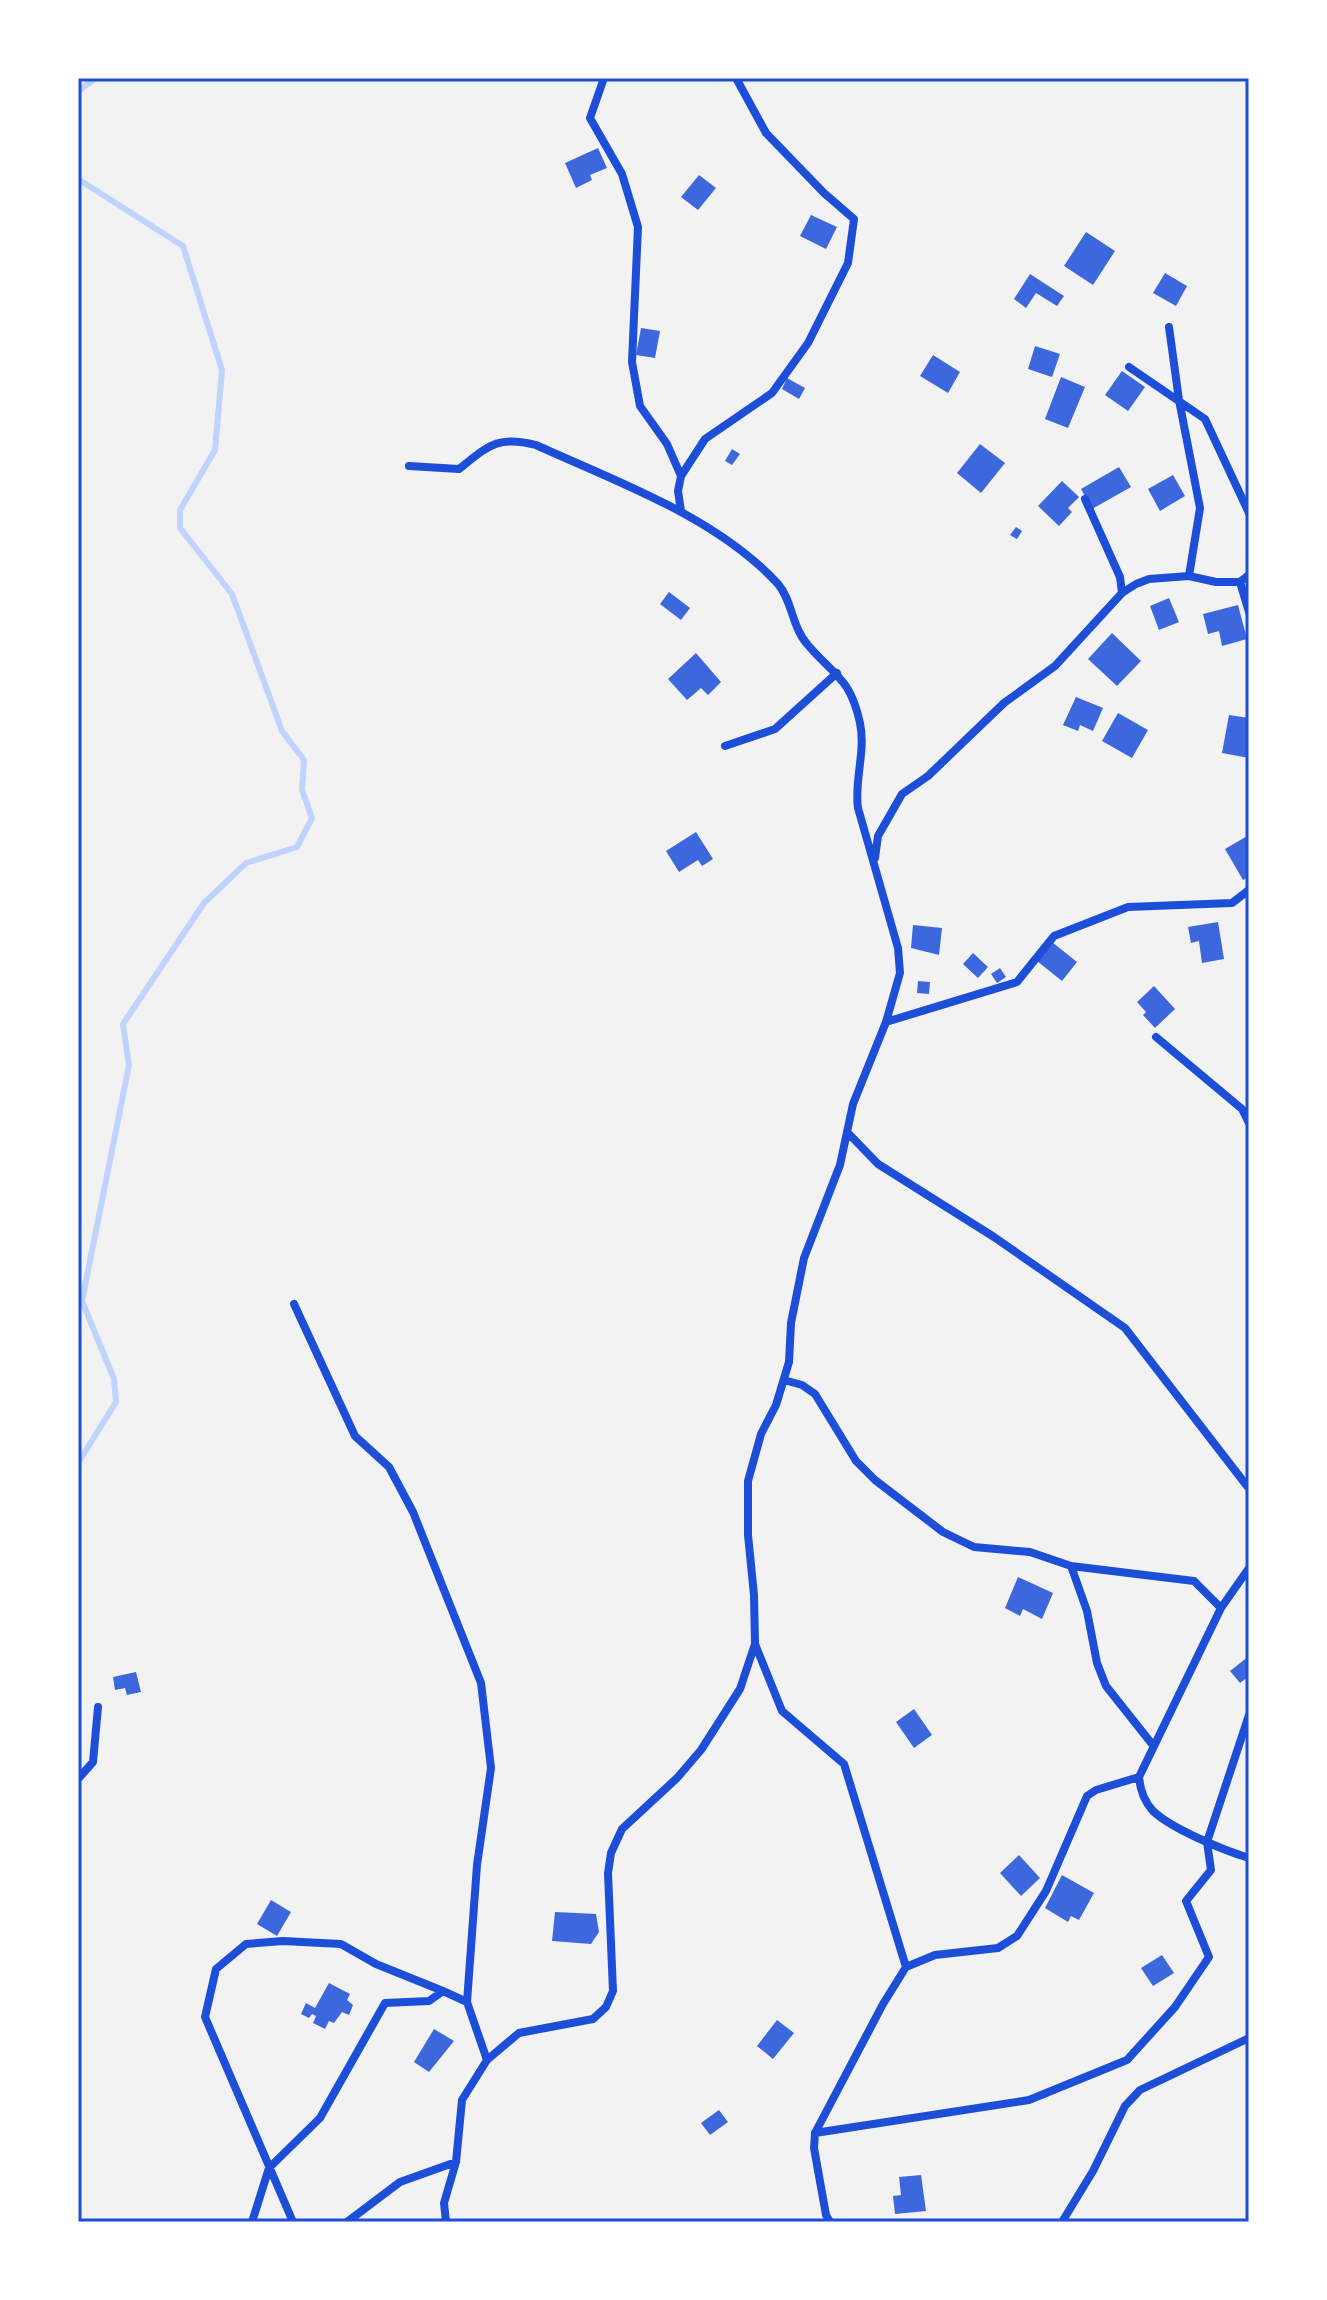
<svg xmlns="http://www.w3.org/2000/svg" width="1327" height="2300" font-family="Raleway,sans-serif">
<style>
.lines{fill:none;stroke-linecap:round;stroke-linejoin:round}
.stream{stroke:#bfd3fe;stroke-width:6}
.building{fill:#3d67dc}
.minor{stroke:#1d4ed8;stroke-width:8}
.neatline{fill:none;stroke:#1d4ed8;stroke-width:3}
</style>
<rect width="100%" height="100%" fill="#f2f2f2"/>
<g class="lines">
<!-- stream -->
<path class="stream" d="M 78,91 L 96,78
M 78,179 L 183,246 L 222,370 L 215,450 L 180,510 L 180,528 L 232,594 L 282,731 L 304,760 L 302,790 L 312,818 L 297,847 L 246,863 L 204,903 L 123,1024 L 129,1065 L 82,1301 L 114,1379 L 116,1402 L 78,1463"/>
</g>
<!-- building -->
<path class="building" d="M 598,148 L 607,168 L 590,175 L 592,180 L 576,188 L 565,163 Z
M 699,175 L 716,188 L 698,210 L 681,197 Z
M 811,215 L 837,227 L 826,249 L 800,236 Z
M 1086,232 L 1115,251 L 1093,285 L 1064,266 Z
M 1165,273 L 1187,286 L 1176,306 L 1153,293 Z
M 1030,274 L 1064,296 L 1057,306 L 1036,293 L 1026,308 L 1014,299 Z
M 641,328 L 660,331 L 655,358 L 636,355 Z
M 1035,346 L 1060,354 L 1052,377 L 1028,369 Z
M 933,355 L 960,372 L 948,393 L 920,376 Z
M 1122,371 L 1145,387 L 1128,411 L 1105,395 Z
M 1061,377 L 1085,387 L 1068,428 L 1045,419 Z
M 787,378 L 805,388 L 799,399 L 782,389 Z
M 980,444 L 1005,463 L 981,493 L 957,473 Z
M 732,449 L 740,454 L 732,465 L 725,461 Z
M 1119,467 L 1131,487 L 1092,509 L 1081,489 Z
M 1173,475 L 1185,496 L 1160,511 L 1148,489 Z
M 1062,481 L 1079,497 L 1068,508 L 1072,512 L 1059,526 L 1038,506 Z
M 1016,527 L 1022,531 L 1017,539 L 1010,535 Z
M 669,592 L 690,608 L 681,620 L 660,604 Z
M 1169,598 L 1179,622 L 1159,630 L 1150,606 Z
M 1238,605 L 1247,639 L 1222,646 L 1219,631 L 1208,634 L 1203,614 Z
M 1112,633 L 1141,661 L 1117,686 L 1088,659 Z
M 696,653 L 721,682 L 708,695 L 701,688 L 687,700 L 668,679 Z
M 1076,697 L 1103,708 L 1093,731 L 1080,725 L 1078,731 L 1063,725 Z
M 1118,713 L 1148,730 L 1132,758 L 1102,741 Z
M 1229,715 L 1249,718 L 1249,758 L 1222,753 Z
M 696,832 L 713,859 L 702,866 L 698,860 L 679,872 L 666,851 Z
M 1249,835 L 1249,877 L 1243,880 L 1225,849 Z
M 1218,922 L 1224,959 L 1202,963 L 1199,941 L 1191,943 L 1188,927 Z
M 913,925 L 942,928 L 939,955 L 911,948 Z
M 1052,942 L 1077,962 L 1062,981 L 1037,961 Z
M 973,953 L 988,967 L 978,978 L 963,964 Z
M 1000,968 L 1006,977 L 997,983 L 991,974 Z
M 918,981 L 930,982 L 929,994 L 917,993 Z
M 1154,986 L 1175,1009 L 1155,1028 L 1143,1015 L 1146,1012 L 1137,1002 Z
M 1018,1577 L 1053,1593 L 1042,1619 L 1023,1609 L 1020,1616 L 1005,1608 Z
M 1249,1656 L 1249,1676 L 1240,1683 L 1230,1671 Z
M 136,1672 L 141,1692 L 127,1695 L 125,1688 L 115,1690 L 113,1677 Z
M 914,1709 L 932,1735 L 914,1748 L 896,1722 Z
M 1019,1855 L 1040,1878 L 1021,1896 L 1000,1873 Z
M 1062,1875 L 1094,1893 L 1079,1920 L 1071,1916 L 1068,1922 L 1045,1908 Z
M 271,1900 L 291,1912 L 277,1936 L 257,1924 Z
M 555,1912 L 596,1914 L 599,1932 L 591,1944 L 552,1941 Z
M 1162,1955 L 1174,1973 L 1153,1986 L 1141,1968 Z
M 329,1983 L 350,1994 L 347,2000 L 353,2005 L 349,2015 L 342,2012 L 334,2023 L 329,2021 L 325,2029 L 313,2023 L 316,2016 L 312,2014 L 309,2018 L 301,2014 L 306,2003 L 315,2008 Z
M 777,2020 L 794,2033 L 773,2059 L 757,2046 Z
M 434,2029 L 454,2041 L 429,2072 L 414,2062 Z
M 719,2110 L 728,2122 L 710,2135 L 701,2123 Z
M 921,2175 L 926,2211 L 895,2214 L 893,2196 L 901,2195 L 899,2177 Z"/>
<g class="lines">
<!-- minor -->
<path class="minor" d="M 604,78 L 590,118 L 622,174 L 638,227 L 632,362 L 640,406 L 667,444 L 681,476
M 1169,327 L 1179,400 L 1200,508 L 1189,576
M 1129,367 L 1205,419 L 1249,513
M 409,466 L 459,469 C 488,446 497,435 536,445 C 617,482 717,517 778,584 C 792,600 792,627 807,644 C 834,676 850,677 860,723 C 866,752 854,780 858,808 L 898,948 L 900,973 L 886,1022 L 853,1104 L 840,1165 L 804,1258 L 791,1323 L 789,1362 L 776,1405 L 761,1434 L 748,1481 L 748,1535 L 754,1595 L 755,1644 L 740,1689 L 701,1750 L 677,1778 L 622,1829 L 611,1853 L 608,1873 L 613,1991 L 606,2007 L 593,2019 L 519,2033 L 487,2060 L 462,2100 L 456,2162 L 444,2203 L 446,2222
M 1085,499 L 1120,577 L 1122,593
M 681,511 L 678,491 L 681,476 L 705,439 L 772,393 L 808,343 L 848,263 L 854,219 L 824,193 L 766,133 L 736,78
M 1240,582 L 1249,612
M 725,746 L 775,729 L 837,673
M 875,858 L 878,836 L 902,794 L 928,776 L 1004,703 L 1055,666 L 1122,593 L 1136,584 L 1149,579 L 1189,576 L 1216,582 L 1240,582 L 1249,575
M 886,1022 L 1017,982 L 1054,936 L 1128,907 L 1232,903 L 1249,890
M 1156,1037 L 1242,1109 L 1249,1123
M 848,1133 L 878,1164 L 994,1237 L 1125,1328 L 1247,1486 L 1249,1485
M 294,1304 L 355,1436 L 389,1467 L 413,1512 L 481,1683 L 491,1768 L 477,1865 L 467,2002 L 487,2060
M 784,1380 L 802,1385 L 815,1394 L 856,1461 L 875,1480 L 943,1532 L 974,1547 L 1030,1552 L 1071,1566 L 1194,1581 L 1221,1608
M 1071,1566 L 1087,1611 L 1097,1663 L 1106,1686 L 1152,1744
M 755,1644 L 782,1711 L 844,1764 L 906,1967
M 1139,1777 C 1140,1789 1144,1801 1153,1811 C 1172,1829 1223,1850 1249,1858
M 78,1779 L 93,1762 L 98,1707
M 815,2133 L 1029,2100 L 1127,2060 L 1175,2007 L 1209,1957 L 1186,1901 L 1211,1870 L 1207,1842 L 1249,1715
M 252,2222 L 269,2168 L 320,2118 L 385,2003 L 429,2001 L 443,1991 L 467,2002
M 293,2222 L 205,2017 L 216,1969 L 246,1944 L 283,1941 L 341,1944 L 376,1964 L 443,1991
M 347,2222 L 400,2182 L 456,2162
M 830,2222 L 826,2215 L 814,2148 L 815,2133 L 883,2004 L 906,1967 L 935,1955 L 998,1948 L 1017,1936 L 1046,1891 L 1087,1796 L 1096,1790 L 1139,1777 L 1221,1608 L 1249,1568
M 1062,2222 L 1093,2171 L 1125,2106 L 1140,2090 L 1249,2038"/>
</g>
<!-- border -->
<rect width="1327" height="2300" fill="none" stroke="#ffffff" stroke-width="160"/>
<rect x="80" y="80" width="1167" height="2140" class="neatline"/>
</svg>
